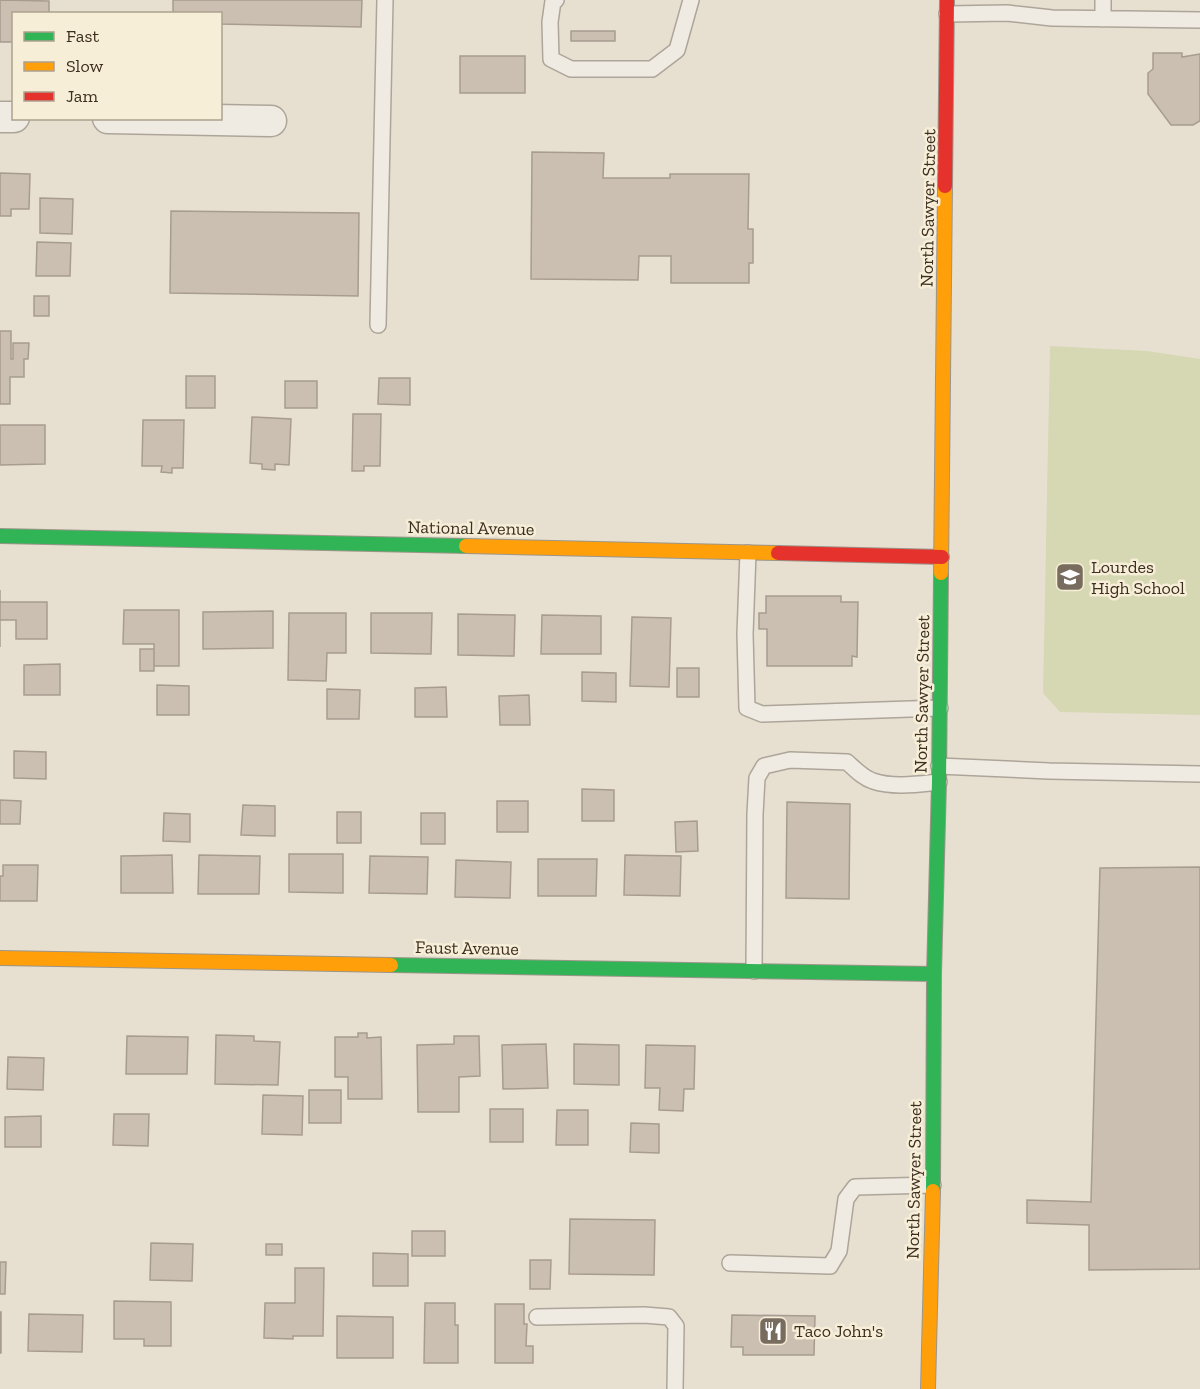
<svg xmlns="http://www.w3.org/2000/svg" width="1200" height="1389" font-family="'Zilla Slab',serif">
<style>
.green{fill:#d6d7b3}
.building{fill:#cbbfb2;stroke:#a89c90;stroke-width:1.5}
.lines{fill:none;stroke-linecap:round;stroke-linejoin:round}
.lane-casing{stroke:#ada599;stroke-width:18}
.street-casing{stroke:#ada599;stroke-width:33}
.fast-casing{stroke:#9c958a;stroke-width:16}
.slow-casing{stroke:#9c958a;stroke-width:16}
.jam-casing{stroke:#9c958a;stroke-width:16}
.lane{stroke:#efebe3;stroke-width:15}
.street{stroke:#efebe3;stroke-width:30}
.fast{stroke:#30b455;stroke-width:14}
.slow{stroke:#ff9f0a;stroke-width:14}
.jam{stroke:#e5322d;stroke-width:14}
.labels{text-anchor:middle;stroke-width:5;stroke-linejoin:round;paint-order:stroke}
.street-label{font-size:18px;fill:#3d2e20;stroke:#f7eed8}
.poi-label{font-size:18px;fill:#3d2e20;stroke:#f7eed8;text-anchor:start}
</style>
<rect width="100%" height="100%" fill="#e7e0d1"/>
<!-- green -->
<path class="green" d="M 1050,346 L 1147,351 L 1200,359 L 1200,715 L 1060,712 L 1043,693 Z"/>
<!-- building -->
<path class="building" d="M 0,0 L 49,1 L 49,14 L 14,14 L 14,42 L 0,42 Z
M 173,0 L 362,0 L 361,27 L 220,24 L 220,14 L 173,14 Z
M 571,31 L 615,31 L 615,41 L 571,41 Z
M 1153,53 L 1182,53 L 1182,57 L 1200,54 L 1200,121 L 1193,125 L 1171,125 L 1148,94 L 1148,73 L 1153,69 Z
M 460,56 L 525,56 L 525,93 L 460,93 Z
M 532,152 L 604,153 L 603,178 L 670,178 L 670,174 L 749,174 L 748,229 L 753,229 L 753,263 L 749,263 L 749,283 L 671,283 L 671,256 L 639,256 L 638,280 L 531,279 Z
M 0,173 L 30,174 L 29,209 L 11,209 L 11,216 L 0,216 Z
M 40,198 L 73,199 L 72,234 L 40,233 Z
M 171,211 L 359,213 L 358,296 L 170,293 Z
M 37,242 L 71,243 L 70,276 L 36,276 Z
M 34,296 L 49,296 L 49,316 L 34,316 Z
M 0,331 L 11,331 L 11,359 L 13,359 L 13,343 L 29,343 L 28,359 L 24,359 L 24,377 L 10,377 L 10,404 L 0,404 Z
M 186,376 L 215,376 L 215,408 L 186,408 Z
M 379,378 L 410,378 L 410,405 L 378,404 Z
M 285,381 L 317,381 L 317,408 L 285,408 Z
M 353,414 L 381,414 L 380,466 L 364,466 L 364,471 L 352,471 Z
M 252,417 L 291,419 L 289,465 L 275,464 L 275,470 L 262,469 L 262,464 L 250,463 Z
M 143,420 L 184,420 L 183,468 L 172,468 L 172,473 L 161,472 L 162,466 L 142,466 Z
M 0,425 L 45,425 L 45,464 L 0,465 Z
M 0,590 L 0,602 L 47,602 L 47,639 L 16,639 L 16,620 L 0,620 L 0,647 Z
M 766,596 L 841,596 L 841,602 L 858,602 L 857,657 L 852,656 L 852,666 L 767,666 L 767,629 L 759,629 L 759,613 L 766,613 Z
M 124,610 L 179,610 L 179,666 L 154,666 L 154,644 L 123,644 Z
M 273,611 L 273,648 L 203,649 L 203,612 Z
M 289,613 L 346,613 L 346,653 L 327,653 L 326,681 L 288,680 Z
M 371,613 L 432,613 L 431,654 L 371,653 Z
M 458,614 L 515,615 L 514,656 L 458,655 Z
M 542,615 L 601,616 L 601,654 L 541,654 Z
M 632,617 L 671,618 L 669,687 L 630,686 Z
M 140,649 L 154,649 L 154,671 L 140,671 Z
M 60,664 L 60,695 L 24,695 L 24,665 Z
M 677,668 L 699,668 L 699,697 L 677,697 Z
M 582,672 L 616,673 L 616,702 L 582,701 Z
M 157,685 L 189,686 L 189,715 L 157,715 Z
M 446,687 L 447,717 L 415,717 L 415,688 Z
M 327,689 L 360,690 L 359,719 L 327,719 Z
M 529,695 L 530,725 L 500,725 L 499,696 Z
M 14,751 L 46,752 L 46,779 L 14,778 Z
M 582,789 L 614,790 L 614,821 L 582,821 Z
M 0,800 L 21,801 L 20,824 L 0,824 Z
M 497,801 L 528,801 L 528,832 L 497,832 Z
M 787,802 L 850,804 L 849,899 L 786,898 Z
M 243,805 L 275,806 L 275,836 L 241,835 Z
M 337,812 L 361,812 L 361,843 L 337,843 Z
M 164,813 L 190,814 L 190,842 L 163,841 Z
M 421,813 L 445,813 L 445,844 L 421,844 Z
M 697,821 L 698,851 L 676,852 L 675,822 Z
M 289,854 L 343,854 L 343,893 L 289,892 Z
M 172,855 L 173,893 L 121,893 L 121,856 Z
M 199,855 L 260,856 L 259,894 L 198,894 Z
M 625,855 L 681,856 L 680,896 L 624,895 Z
M 370,856 L 428,857 L 427,894 L 369,893 Z
M 538,859 L 597,859 L 596,896 L 538,896 Z
M 456,860 L 511,862 L 510,898 L 455,897 Z
M 3,865 L 38,865 L 37,901 L 0,901 L 0,876 L 3,876 Z
M 1200,867 L 1200,1269 L 1089,1270 L 1089,1225 L 1027,1223 L 1027,1200 L 1091,1202 L 1100,868 Z
M 358,1033 L 367,1033 L 367,1038 L 381,1037 L 382,1099 L 348,1099 L 348,1077 L 335,1077 L 335,1037 L 358,1037 Z
M 216,1035 L 254,1036 L 254,1041 L 280,1042 L 278,1085 L 215,1084 Z
M 127,1036 L 188,1037 L 187,1074 L 126,1074 Z
M 454,1036 L 479,1036 L 480,1076 L 459,1077 L 459,1112 L 418,1112 L 417,1045 L 454,1044 Z
M 546,1044 L 548,1088 L 503,1089 L 502,1045 Z
M 574,1044 L 619,1045 L 619,1085 L 574,1084 Z
M 646,1045 L 695,1046 L 694,1089 L 684,1089 L 683,1111 L 659,1110 L 660,1088 L 645,1088 Z
M 8,1057 L 44,1058 L 43,1090 L 7,1089 Z
M 309,1090 L 341,1090 L 341,1123 L 309,1123 Z
M 263,1095 L 303,1096 L 302,1135 L 262,1134 Z
M 490,1109 L 523,1109 L 523,1142 L 490,1142 Z
M 557,1110 L 588,1110 L 588,1145 L 556,1145 Z
M 114,1114 L 149,1114 L 148,1146 L 113,1145 Z
M 41,1116 L 41,1147 L 5,1147 L 5,1117 Z
M 631,1123 L 659,1124 L 659,1153 L 630,1152 Z
M 570,1219 L 655,1220 L 654,1275 L 569,1274 Z
M 412,1231 L 445,1231 L 445,1256 L 412,1256 Z
M 151,1243 L 193,1244 L 192,1281 L 150,1280 Z
M 266,1244 L 282,1244 L 282,1255 L 266,1255 Z
M 373,1253 L 408,1254 L 408,1286 L 373,1286 Z
M 530,1260 L 551,1260 L 550,1289 L 530,1289 Z
M 0,1262 L 6,1262 L 5,1294 L 0,1294 Z
M 295,1268 L 324,1268 L 323,1336 L 293,1336 L 293,1339 L 264,1338 L 265,1303 L 295,1303 Z
M 114,1301 L 171,1302 L 171,1346 L 144,1346 L 144,1339 L 114,1339 Z
M 425,1303 L 455,1303 L 455,1325 L 458,1325 L 458,1363 L 424,1363 Z
M 495,1304 L 524,1304 L 524,1324 L 527,1324 L 526,1346 L 533,1346 L 533,1363 L 495,1363 Z
M 0,1312 L 1,1312 L 1,1353 L 0,1353 Z
M 29,1314 L 83,1315 L 82,1352 L 28,1351 Z
M 732,1315 L 815,1316 L 814,1355 L 743,1355 L 743,1347 L 731,1347 Z
M 337,1316 L 393,1317 L 393,1358 L 337,1358 Z"/>
<g class="lines">
<!-- lane casing -->
<g class="lane-casing">
<path id="lane" d="M 556,0 L 553,1 L 550,22 L 551,59 L 571,69 L 652,69 L 677,50 L 691,0
M 947,14 L 1007,13 L 1052,18 L 1200,20
M 1103,19 L 1103,0
M 378,325 L 385,0
M 748,553 L 745,634 L 747,708 L 762,714 L 940,708
M 939,766 L 1049,771 L 1200,774
M 754,971 L 755,814 L 757,778 L 764,766 L 790,760 L 847,762 C 855,769 863,778 873,781 C 893,788 919,784 939,782
M 730,1263 L 830,1266 L 839,1251 L 846,1199 L 855,1187 L 933,1185
M 537,1317 L 644,1315 L 669,1317 L 676,1326 L 675,1389"/>
</g>
<!-- street casing -->
<g class="street-casing">
<path id="street" d="M 0,117 L 14,117
M 108,118 L 271,121"/>
</g>
<!-- fast casing -->
<g class="fast-casing">
<path id="fast" d="M 0,536 L 466,546
M 391,965 L 934,974
M 933,1191 L 934,974 L 939,782 L 941,573"/>
</g>
<!-- slow casing -->
<g class="slow-casing">
<path id="slow" d="M 466,546 L 778,553
M 941,573 L 945,186
M 0,958 L 391,965
M 928,1389 L 933,1191"/>
</g>
<!-- jam casing -->
<g class="jam-casing">
<path id="jam" d="M 945,186 L 947,0
M 778,553 L 942,557"/>
</g>
<!-- lane -->
<use href="#lane" class="lane"/>
<!-- street -->
<use href="#street" class="street"/>
<!-- fast -->
<use href="#fast" class="fast"/>
<!-- slow -->
<use href="#slow" class="slow"/>
<!-- jam -->
<use href="#jam" class="jam"/>
</g>
<!-- icons -->
<defs>
<g id="school-square" transform="scale(1.5)"><rect x="-9" y="-9" width="18" height="18" rx="4" fill="#786c5e" stroke="#f7eed8"/><path d="M0-5L7-2L0 1L-7-2ZM-4 1L0 2.5L4 1V4Q0 6-4 4Z" fill="#fff"/></g>
<g id="restaurant-square" transform="scale(1.5)"><rect x="-9" y="-9" width="18" height="18" rx="4" fill="#786c5e" stroke="#f7eed8"/><path d="M-5-6h1v4h1v-4h1v4h1v-4h1v5L-1.5 .5V6h-2V.5L-5-1ZM5-6V6H3V1.5H1.5Q1.5-4 5-6Z" fill="#fff"/></g>
</defs>
<g fill-rule="evenodd">
<use href="#school-square" x="1070" y="577"/>
<use href="#restaurant-square" x="773" y="1331"/>
</g>
<g class="labels">
<!-- street labels -->
<g class="street-label">
<text transform="translate(928 208) rotate(-89)" y="6">North Sawyer Street</text>
<text transform="translate(471 528) rotate(1)" y="6">National Avenue</text>
<text transform="translate(922 694) rotate(-89)" y="6">North Sawyer Street</text>
<text transform="translate(467 948) rotate(1)" y="6">Faust Avenue</text>
<text transform="translate(914 1180) rotate(-89)" y="6">North Sawyer Street</text>
</g>
<!-- poi labels -->
<g class="poi-label">
<text x="1091" y="573">Lourdes<tspan x="1091" dy="21">High School</tspan></text>
<text x="794" y="1337">Taco John's</text>
</g>
</g>
<!-- legend -->
<rect x="12" y="12" width="210" height="108" fill="#f7eed8" stroke="#ada18e" stroke-width="1.5"/>
<rect x="24" y="32" width="30" height="9" fill="#30b455" stroke="#ada18e" stroke-width="1.5"/>
<text x="66" y="42" font-size="18" fill="#3d2e20">Fast</text>
<rect x="24" y="62" width="30" height="9" fill="#ff9f0a" stroke="#ada18e" stroke-width="1.5"/>
<text x="66" y="72" font-size="18" fill="#3d2e20">Slow</text>
<rect x="24" y="92" width="30" height="9" fill="#e5322d" stroke="#ada18e" stroke-width="1.5"/>
<text x="66" y="102" font-size="18" fill="#3d2e20">Jam</text>
</svg>
